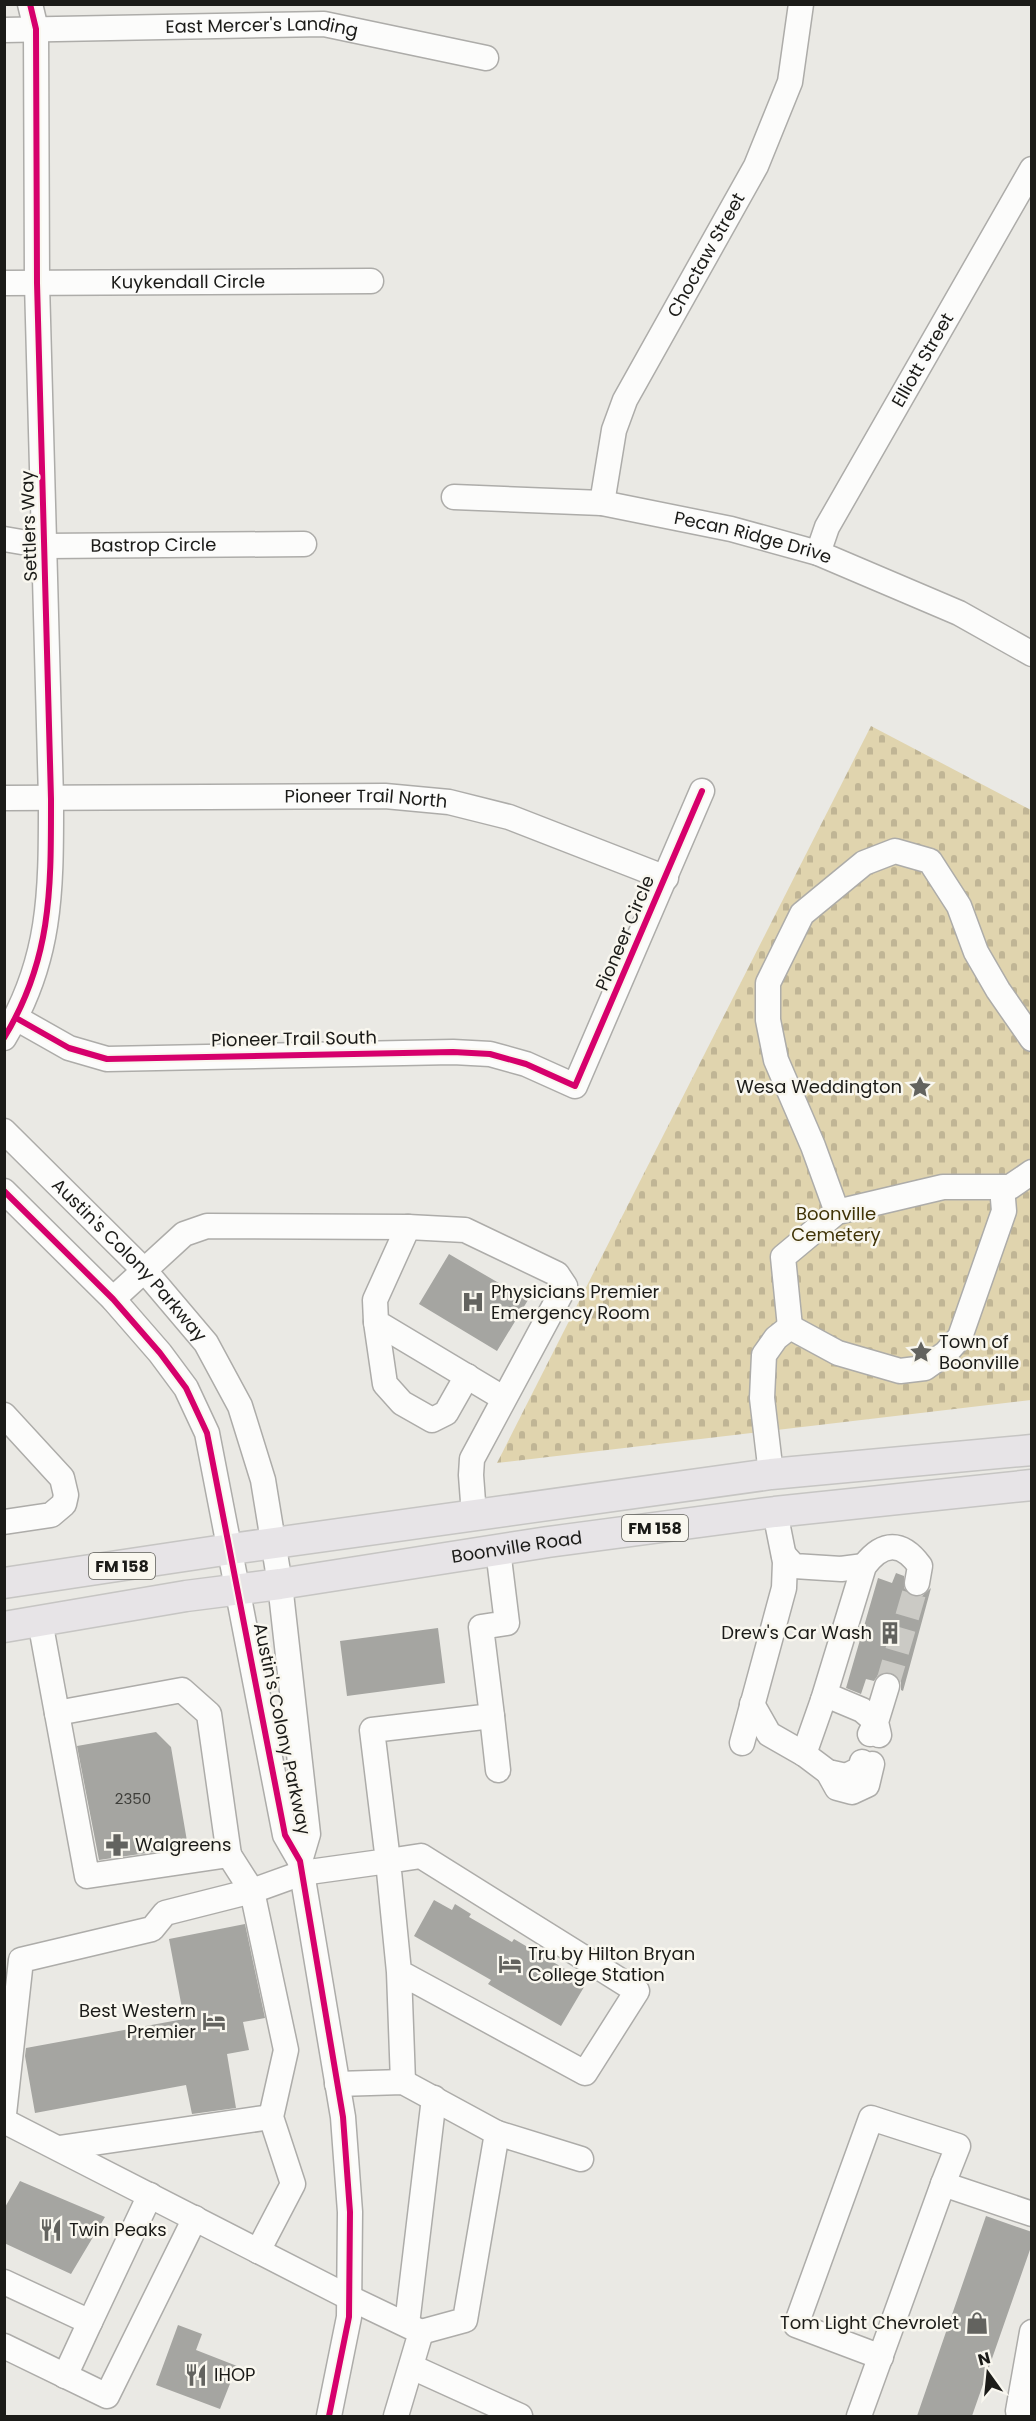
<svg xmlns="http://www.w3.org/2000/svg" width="1036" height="2421" font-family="Poppins,sans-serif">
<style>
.cemetery{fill:url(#cemetery-stones)}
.building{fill:#a5a5a1}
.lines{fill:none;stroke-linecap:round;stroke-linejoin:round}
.minor-tunnel{stroke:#cbcac5;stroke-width:24;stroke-dasharray:24 12;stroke-linecap:butt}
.minor-casing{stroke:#adaca9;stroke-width:27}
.major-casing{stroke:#c6c5c3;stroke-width:33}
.minor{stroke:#fcfcfb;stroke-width:24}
.major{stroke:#e7e4e7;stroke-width:30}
.cycleway-casing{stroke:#f9f7ef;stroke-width:10}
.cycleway{stroke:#d6006c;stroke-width:6}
.labels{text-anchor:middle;stroke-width:5;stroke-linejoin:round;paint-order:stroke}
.number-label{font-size:15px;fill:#3e3e3a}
.shield{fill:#f9f7ef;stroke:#5e5d58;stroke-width:1.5}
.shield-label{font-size:16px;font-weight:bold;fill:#1b1b18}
.street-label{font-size:18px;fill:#1b1b18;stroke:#f9f7ef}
.poi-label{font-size:18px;fill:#1b1b18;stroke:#f9f7ef;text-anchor:start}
.park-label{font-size:18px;fill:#403407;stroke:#f9f7ef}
</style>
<defs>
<pattern id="cemetery-stones" width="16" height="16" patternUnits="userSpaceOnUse" patternTransform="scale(1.5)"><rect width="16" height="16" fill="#e0d4ae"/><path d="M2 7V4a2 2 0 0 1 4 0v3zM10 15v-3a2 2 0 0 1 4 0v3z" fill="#c0b595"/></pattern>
</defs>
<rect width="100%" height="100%" fill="#eae9e4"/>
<!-- cemetery -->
<path class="cemetery" d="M 871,726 L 1031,810 L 1031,1400 L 497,1463 Z"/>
<!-- building -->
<path class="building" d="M 449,1254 L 528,1300 L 497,1351 L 419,1304 Z
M 896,1573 L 904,1576 L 904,1588 L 914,1597 L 922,1596 L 931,1588 L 903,1691 L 901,1690 L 901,1682 L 897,1676 L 884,1672 L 878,1675 L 874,1681 L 866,1679 L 861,1694 L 846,1688 L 878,1578 L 892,1583 Z
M 438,1628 L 445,1683 L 347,1696 L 340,1641 Z
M 156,1732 L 171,1747 L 188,1847 L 99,1860 L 77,1746 Z
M 434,1900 L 452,1910 L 455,1904 L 471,1914 L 469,1917 L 512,1942 L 514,1939 L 570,1972 L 567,1977 L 584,1987 L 561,2026 L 488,1984 L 491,1980 L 414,1936 Z
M 245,1924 L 265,2018 L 243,2022 L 249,2050 L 227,2054 L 236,2108 L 192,2114 L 186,2085 L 35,2113 L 25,2056 L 26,2048 L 184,2019 L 169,1939 Z
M 20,2181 L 105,2217 L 71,2274 L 4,2243 L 4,2209 Z
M 986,2216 L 1032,2232 L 1032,2244 L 972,2416 L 917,2416 Z
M 178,2325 L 202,2334 L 196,2350 L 237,2366 L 220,2409 L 156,2385 Z"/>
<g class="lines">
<!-- minor-tunnel -->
<path class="minor-tunnel" d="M 887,1686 L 917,1583"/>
<!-- minor casing -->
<g class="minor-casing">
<g id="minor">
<path id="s1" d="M 4,30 L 324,24 L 486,58"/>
<path id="s2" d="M 4,283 L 371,281"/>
<path id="s3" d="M 454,497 L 602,503 L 731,529 L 818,553 L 959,613 L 1032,654"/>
<path id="s4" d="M 602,503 L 614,430 L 625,400 L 756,166 L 790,82 L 801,4"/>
<path id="s5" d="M 4,539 L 45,546 L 304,544"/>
<path id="s6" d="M 818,553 L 827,527 L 1032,169"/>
<path id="s7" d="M 4,798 L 385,796 L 449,802 L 509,817 L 666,878"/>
<path d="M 16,1018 L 69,1048 L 107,1059 L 453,1052 L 490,1054 L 526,1064 L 575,1086 L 702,791"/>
<path d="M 4,1038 C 52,959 51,889 51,799 L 37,283 L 36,29 L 30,4"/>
<path id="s8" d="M 4,1131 L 145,1271 L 206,1343 L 240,1406 L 263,1480 L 280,1584 L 308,1834 L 300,1861"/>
<path d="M 4,1191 L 113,1299 L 160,1353 L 186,1388 L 207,1433 L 285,1835 L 300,1861 L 343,2117 L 350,2212 L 349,2317 L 329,2416"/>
<path d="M 837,1212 L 813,1146 L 776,1060 L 768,1020 L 768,983 L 802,914 L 864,863 L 895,851 L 930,861 L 959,906 L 976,952 L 998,990 L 1032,1039"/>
<path d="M 408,1227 L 375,1300 L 376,1322 L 503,1398"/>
<path d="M 113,1299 L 184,1234 L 207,1226 L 408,1227 L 465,1230 L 557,1274 L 565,1286 L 472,1459 L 471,1475 L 474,1515"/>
<path d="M 376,1322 L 385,1384 L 402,1403 L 432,1420 L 446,1413 L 467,1376"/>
<path d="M 790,1327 L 838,1353 L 900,1371 L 925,1368 L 946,1353 L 960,1337 L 1004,1211 L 1002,1187"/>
<path d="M 790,1327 L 783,1257 L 837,1212 L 943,1187 L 1010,1187 L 1032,1172"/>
<path d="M 4,1415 L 62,1478 L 66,1495 L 64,1504 L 51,1515 L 4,1522"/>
<path d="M 771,1474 L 762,1398 L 764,1355 L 776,1338 L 790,1327"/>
<path d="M 784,1555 L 794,1566 L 841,1569 L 864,1566"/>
<path d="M 40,1621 L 87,1876 L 229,1855 L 252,1891 L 286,2050 L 271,2117 L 293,2184 L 258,2251"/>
<path d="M 823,1700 L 831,1697 L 862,1710 L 876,1722 L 870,1734"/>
<path d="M 752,1704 L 769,1734 L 804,1754 L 828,1772 L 846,1776 L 860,1769 L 862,1762"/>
<path d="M 57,1713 L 182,1690 L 209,1714 L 229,1855"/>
<path d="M 492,1716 L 498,1770"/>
<path d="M 879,1735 L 876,1722 L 887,1686"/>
<path d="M 742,1743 L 784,1588 L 785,1562 L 775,1512"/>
<path d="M 804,1754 L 823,1700 L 864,1566 C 883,1541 902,1541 920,1566 L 917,1583"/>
<path d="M 828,1772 L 837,1788 L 852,1792 L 867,1785 L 872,1764"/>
<path d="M 399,1972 L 585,2073 L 637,1991 L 421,1856 L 388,1861 L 399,1972 L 403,2082"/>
<path d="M 337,2084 L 403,2082 L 497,2133 L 465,2320 L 421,2332"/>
<path d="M 4,2114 L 21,1960 L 152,1929 L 165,1913 L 252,1891 L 302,1873 L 388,1861 L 372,1730 L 492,1716 L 481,1627 L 507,1623 L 498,1550"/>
<path d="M 4,2121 L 350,2298 L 421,2332 L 396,2416"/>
<path d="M 497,2133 L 581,2159"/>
<path d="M 59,2148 L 271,2117"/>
<path d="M 4,2282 L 90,2322 L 150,2195"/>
<path d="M 407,2324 L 434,2098"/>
<path d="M 1032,2332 L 1018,2411 L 1032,2409"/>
<path d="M 4,2346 L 107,2396 L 195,2218"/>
<path d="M 881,2357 L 796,2325 L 871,2118 L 958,2146 L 943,2184"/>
<path d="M 412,2367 L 520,2416"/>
<path d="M 65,2376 L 90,2322"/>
<path d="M 859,2416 L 943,2184 L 1032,2214"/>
</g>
</g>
<!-- major casing -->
<g class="major-casing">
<g id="major">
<path d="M 4,1583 L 231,1549 L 771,1474 L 1032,1450"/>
<path id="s9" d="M 4,1627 L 186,1596 L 280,1584 L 548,1542 L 775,1512 L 1032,1485"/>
</g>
</g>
<!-- minor -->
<use href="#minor" class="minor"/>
<!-- major -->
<use href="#major" class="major"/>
<!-- cycleway casing -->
<g class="cycleway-casing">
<path id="cycleway" d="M 16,1018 L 69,1048 L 107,1059 L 453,1052 L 490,1054 L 526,1064 L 575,1086 L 702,791
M 4,1038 C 52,959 51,889 51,799 L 37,283 L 36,29 L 30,4
M 4,1191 L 113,1299 L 160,1353 L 186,1388 L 207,1433 L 285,1835 L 300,1861 L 343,2117 L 350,2212 L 349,2317 L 329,2416"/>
</g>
<!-- cycleway -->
<use href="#cycleway" class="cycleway"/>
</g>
<!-- icons -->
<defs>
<g id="sight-bare" transform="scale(1.8)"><path d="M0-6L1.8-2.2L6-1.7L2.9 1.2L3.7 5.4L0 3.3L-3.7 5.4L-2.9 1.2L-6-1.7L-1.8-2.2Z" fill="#63635f" stroke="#f9f7ef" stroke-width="2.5" paint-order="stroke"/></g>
<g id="hospital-bare" transform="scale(1.8)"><path d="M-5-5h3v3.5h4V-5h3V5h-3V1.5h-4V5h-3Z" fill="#63635f" stroke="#f9f7ef" stroke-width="2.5" paint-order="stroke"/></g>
<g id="building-bare" transform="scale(1.8)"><path d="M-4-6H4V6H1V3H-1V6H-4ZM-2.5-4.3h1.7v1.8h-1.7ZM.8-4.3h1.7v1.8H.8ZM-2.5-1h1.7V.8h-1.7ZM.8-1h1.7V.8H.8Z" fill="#63635f" stroke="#f9f7ef" stroke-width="2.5" paint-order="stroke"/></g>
<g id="pharmacy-bare" transform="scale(1.8)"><path d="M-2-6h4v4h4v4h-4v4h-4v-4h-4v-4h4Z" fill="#63635f" stroke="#f9f7ef" stroke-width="2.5" paint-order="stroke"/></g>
<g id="hotel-bare" transform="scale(1.8)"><path d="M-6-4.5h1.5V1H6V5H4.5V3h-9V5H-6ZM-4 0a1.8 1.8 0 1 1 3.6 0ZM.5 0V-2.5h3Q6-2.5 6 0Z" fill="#63635f" stroke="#f9f7ef" stroke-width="2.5" paint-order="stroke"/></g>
<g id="restaurant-bare" transform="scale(1.8)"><path d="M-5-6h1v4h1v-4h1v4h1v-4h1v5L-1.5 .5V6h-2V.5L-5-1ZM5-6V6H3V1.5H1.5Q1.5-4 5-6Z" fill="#63635f" stroke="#f9f7ef" stroke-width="2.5" paint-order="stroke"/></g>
<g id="shop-bare" transform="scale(1.8)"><path d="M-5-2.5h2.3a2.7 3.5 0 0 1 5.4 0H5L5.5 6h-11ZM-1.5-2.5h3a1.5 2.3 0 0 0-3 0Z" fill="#63635f" stroke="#f9f7ef" stroke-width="2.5" paint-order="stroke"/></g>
</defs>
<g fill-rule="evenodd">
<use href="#sight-bare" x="920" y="1087"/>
<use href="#hospital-bare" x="473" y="1302"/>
<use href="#sight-bare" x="921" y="1352"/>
<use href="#building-bare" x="890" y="1633"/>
<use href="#pharmacy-bare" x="117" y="1845"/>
<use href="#hotel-bare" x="510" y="1964"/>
<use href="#hotel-bare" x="214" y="2021"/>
<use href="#restaurant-bare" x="51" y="2230"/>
<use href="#shop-bare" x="977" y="2323"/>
<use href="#restaurant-bare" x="196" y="2375"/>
</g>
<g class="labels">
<!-- number labels -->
<g class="number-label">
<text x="133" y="1804">2350</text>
</g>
<!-- shield labels -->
<g class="shield">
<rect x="622" y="1515" width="66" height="26" rx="4.5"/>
<rect x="89" y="1553" width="66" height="26" rx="4.5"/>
</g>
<g class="shield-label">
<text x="655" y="1534">FM 158</text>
<text x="122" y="1572">FM 158</text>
</g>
<!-- street labels -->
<g class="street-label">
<text dy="6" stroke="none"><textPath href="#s1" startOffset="258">East Mercer's Landing</textPath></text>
<text dy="6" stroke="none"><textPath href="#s4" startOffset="272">Choctaw Street</textPath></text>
<text dy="6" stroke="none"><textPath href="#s2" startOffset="184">Kuykendall Circle</textPath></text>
<text dy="6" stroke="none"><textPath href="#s6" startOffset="220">Elliott Street</textPath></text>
<text transform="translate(29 526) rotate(-92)" y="6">Settlers Way</text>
<text dy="6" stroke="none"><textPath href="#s3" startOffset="303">Pecan Ridge Drive</textPath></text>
<text dy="6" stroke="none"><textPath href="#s5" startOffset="150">Bastrop Circle</textPath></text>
<text dy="6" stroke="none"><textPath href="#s7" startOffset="362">Pioneer Trail North</textPath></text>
<text transform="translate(625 933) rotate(-67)" y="6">Pioneer Circle</text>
<text transform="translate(294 1039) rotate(-1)" y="6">Pioneer Trail South</text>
<text dy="6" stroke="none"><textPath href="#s8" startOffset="180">Austin's Colony Parkway</textPath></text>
<text dy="6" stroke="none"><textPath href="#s9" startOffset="519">Boonville Road</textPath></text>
<text transform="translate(282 1729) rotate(78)" y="6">Austin's Colony Parkway</text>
</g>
<!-- poi labels -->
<g class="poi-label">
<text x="902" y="1093" text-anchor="end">Wesa Weddington</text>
<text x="491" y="1298">Physicians Premier<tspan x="491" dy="21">Emergency Room</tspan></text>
<text x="939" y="1348">Town of<tspan x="939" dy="21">Boonville</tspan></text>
<text x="872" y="1639" text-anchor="end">Drew's Car Wash</text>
<text x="135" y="1851">Walgreens</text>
<text x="528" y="1960">Tru by Hilton Bryan<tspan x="528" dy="21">College Station</tspan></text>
<text x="196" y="2017" text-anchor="end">Best Western<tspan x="196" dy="21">Premier</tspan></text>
<text x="69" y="2236">Twin Peaks</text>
<text x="959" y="2329" text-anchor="end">Tom Light Chevrolet</text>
<text x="214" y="2381">IHOP</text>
</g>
<!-- park labels -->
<g class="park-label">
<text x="836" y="1220">Boonville<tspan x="836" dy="21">Cemetery</tspan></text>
</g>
</g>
<!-- border -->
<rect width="1036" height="2421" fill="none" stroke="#1b1b18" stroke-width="12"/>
<!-- north arrow -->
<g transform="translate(988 2373) rotate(345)" stroke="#f9f7ef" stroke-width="4.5" paint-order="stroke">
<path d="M0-4.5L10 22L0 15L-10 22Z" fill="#1b1b18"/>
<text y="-9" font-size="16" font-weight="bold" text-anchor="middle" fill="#1b1b18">N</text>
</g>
</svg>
